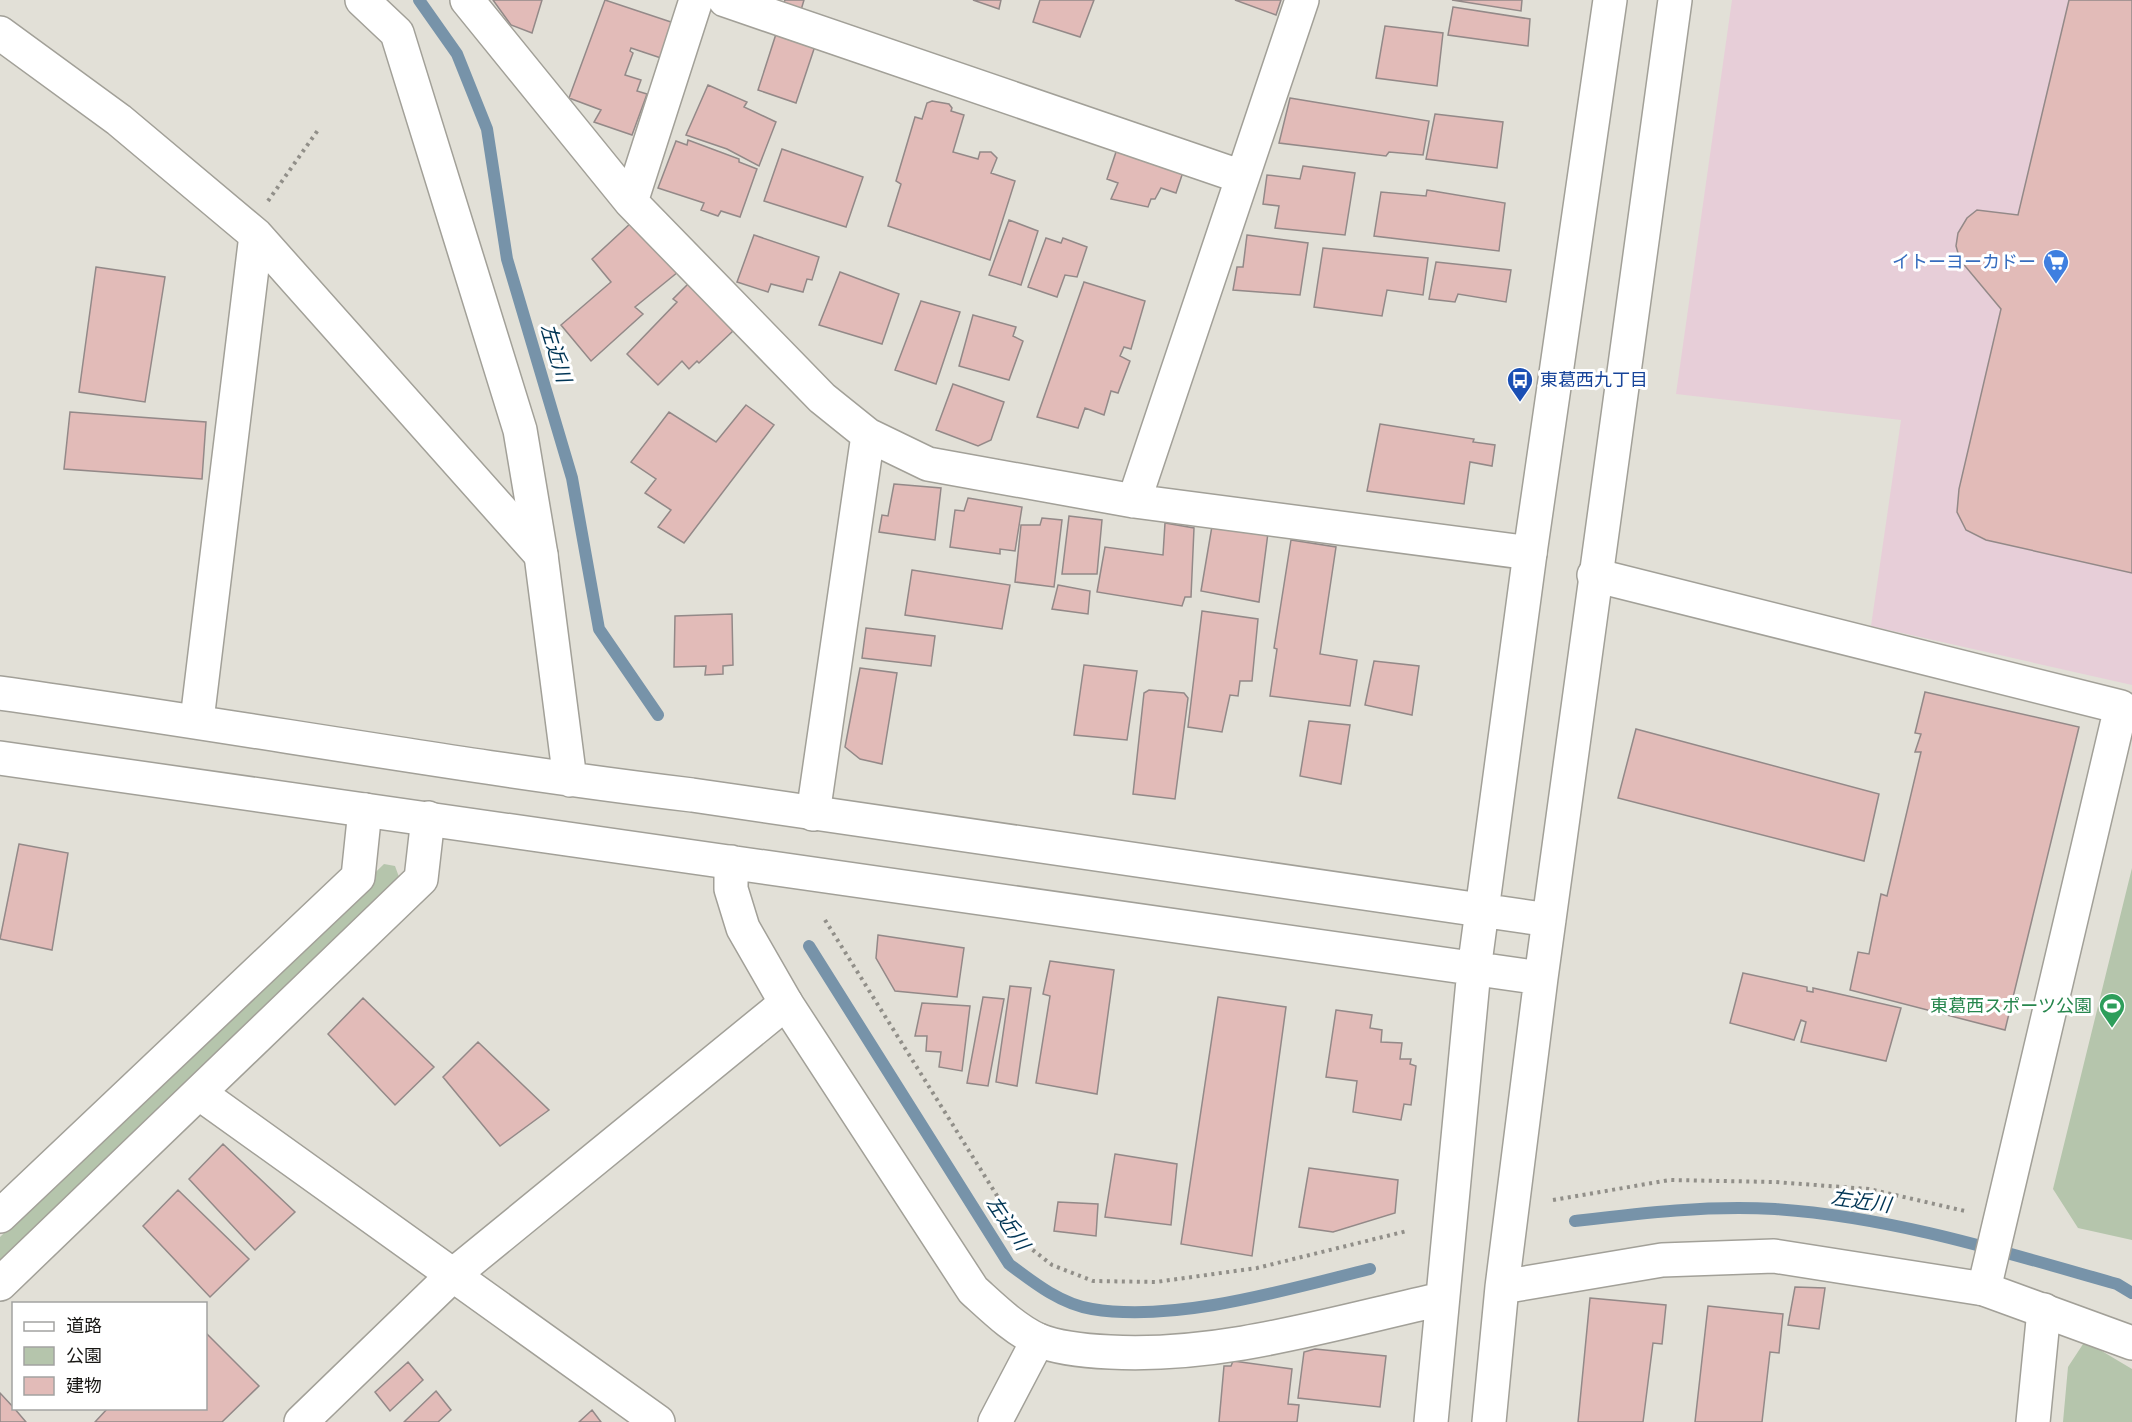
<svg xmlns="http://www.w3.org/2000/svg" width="2132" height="1422" font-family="Montserrat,'Noto Sans JP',sans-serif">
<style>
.commercial{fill:#e7ced8}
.green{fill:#b5c5ac}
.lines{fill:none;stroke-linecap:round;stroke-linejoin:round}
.stream{stroke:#7793a9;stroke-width:12}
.building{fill:#e2bbb8;stroke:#938988;stroke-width:1.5}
.street-casing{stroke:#a2a098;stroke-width:36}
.secondary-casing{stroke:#a2a098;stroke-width:36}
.path{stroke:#918f89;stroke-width:4;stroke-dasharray:3 4.5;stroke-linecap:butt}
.street{stroke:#fff;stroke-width:33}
.secondary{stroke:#fff;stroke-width:33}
.labels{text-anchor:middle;stroke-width:6;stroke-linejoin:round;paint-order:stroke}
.shop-label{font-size:18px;fill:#366cbe;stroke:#fff;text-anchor:end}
.transit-label{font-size:18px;fill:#164399;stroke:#fff;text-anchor:start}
.leisure-label{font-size:18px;fill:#27864d;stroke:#fff;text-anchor:end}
.water-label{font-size:20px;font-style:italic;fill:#003555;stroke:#fff}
</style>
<rect width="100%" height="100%" fill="#e2e0d7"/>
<!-- commercial -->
<path class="commercial" d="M 1732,0 L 2132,0 L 2132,685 L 1871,626 L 1901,420 L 1676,394 Z"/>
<!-- green -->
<path class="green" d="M 384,864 L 395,866 L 399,877 L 0,1263 L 0,1237 Z
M 2132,868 L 2132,1240 L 2078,1228 L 2053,1189 Z
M 2085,1341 L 2132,1369 L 2132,1422 L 2063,1422 L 2068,1367 Z"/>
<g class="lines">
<!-- stream -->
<path class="stream" d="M 419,0 L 457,54 L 487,129 L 507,259 L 572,478 L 599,629 L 658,715
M 809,946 L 1009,1264 C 1034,1283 1061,1304 1092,1309 C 1176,1323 1289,1289 1370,1269
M 1575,1221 C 1642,1213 1708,1205 1775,1209 C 1893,1217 2004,1252 2117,1284 L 2132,1293"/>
</g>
<!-- building -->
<path class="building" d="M 493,0 L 542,0 L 532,33 L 511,25 Z
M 605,0 L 674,23 L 661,58 L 631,48 L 630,51 L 633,53 L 625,75 L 641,80 L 637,91 L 647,94 L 632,135 L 594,122 L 601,110 L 569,98 Z
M 785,0 L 804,0 L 801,10 L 783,5 Z
M 973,0 L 1001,0 L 999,9 Z
M 1040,0 L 1094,0 L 1080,37 L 1033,22 Z
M 1235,0 L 1281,0 L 1276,15 Z
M 1452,0 L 1522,0 L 1521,11 Z
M 2069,0 L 2132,0 L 2132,573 L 1986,540 L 1966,530 L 1957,512 L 1959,489 L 2001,309 L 1960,260 L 1956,246 L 1958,233 L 1967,218 L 1977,210 L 2018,215 Z
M 1453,7 L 1530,19 L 1528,46 L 1448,35 Z
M 1385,26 L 1443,33 L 1437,86 L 1376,78 Z
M 776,34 L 815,46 L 796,103 L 758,90 Z
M 708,85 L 747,102 L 744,107 L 776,122 L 759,166 L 727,149 L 686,135 Z
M 1290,98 L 1429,121 L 1423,155 L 1389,152 L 1386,156 L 1279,143 Z
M 932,101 L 949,104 L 952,108 L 951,111 L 964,115 L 953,152 L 978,159 L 980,152 L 991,152 L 997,158 L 991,173 L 1015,181 L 990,260 L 888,226 L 901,184 L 896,181 L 915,117 L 922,119 L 927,103 Z
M 1435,114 L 1503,122 L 1497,168 L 1426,159 Z
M 688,140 L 739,159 L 739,162 L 757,169 L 740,217 L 721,211 L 718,216 L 701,210 L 704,203 L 658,188 L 676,141 L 687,145 Z
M 782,149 L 863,177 L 846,227 L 764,201 Z
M 1117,149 L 1183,172 L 1176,193 L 1161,188 L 1155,199 L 1151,199 L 1148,207 L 1111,199 L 1118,183 L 1107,179 Z
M 1303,166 L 1355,173 L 1345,235 L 1275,228 L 1279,206 L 1263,204 L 1267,175 L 1300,179 Z
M 1427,190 L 1505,203 L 1499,251 L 1374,236 L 1381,192 L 1426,196 Z
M 1009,220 L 1038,231 L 1021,285 L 989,275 Z
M 632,222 L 678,272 L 635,307 L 643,314 L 591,361 L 561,325 L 611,282 L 592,259 Z
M 754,235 L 819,257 L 812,280 L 807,279 L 803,292 L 771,284 L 768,292 L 737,282 Z
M 1247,235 L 1308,243 L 1300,295 L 1233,290 L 1237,267 L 1243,267 Z
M 1046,238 L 1061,243 L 1063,238 L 1087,247 L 1077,277 L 1065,275 L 1057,297 L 1028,287 Z
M 1323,248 L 1428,258 L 1423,295 L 1387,290 L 1382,316 L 1314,307 Z
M 1436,262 L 1511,270 L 1506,302 L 1458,294 L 1455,302 L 1429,299 Z
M 96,267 L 165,277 L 145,402 L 79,392 Z
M 840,272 L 899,294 L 882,344 L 819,325 Z
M 690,282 L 733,331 L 699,363 L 697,361 L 689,369 L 682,361 L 658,385 L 627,354 L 677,302 L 673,299 Z
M 1084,282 L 1145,301 L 1131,349 L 1124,347 L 1120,356 L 1130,361 L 1118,393 L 1111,391 L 1104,415 L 1085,408 L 1078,428 L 1037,417 Z
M 921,301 L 960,312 L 936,384 L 895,370 Z
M 973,315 L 1016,327 L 1013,336 L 1023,341 L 1009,380 L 959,366 Z
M 953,384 L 1004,402 L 991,440 L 978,446 L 936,430 Z
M 746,405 L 774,425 L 684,543 L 658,527 L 671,510 L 645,493 L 656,479 L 631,462 L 669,412 L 716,442 Z
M 70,412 L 206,422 L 202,479 L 64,469 Z
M 1380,424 L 1474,439 L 1473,442 L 1495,445 L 1492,466 L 1470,462 L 1464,504 L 1367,491 Z
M 894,484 L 941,488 L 935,540 L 879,532 L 882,515 L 888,516 Z
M 968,498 L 1022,507 L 1015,551 L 1000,549 L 1000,554 L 950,547 L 955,510 L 964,511 Z
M 1069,516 L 1102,520 L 1097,574 L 1062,574 Z
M 1042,518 L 1062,520 L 1054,587 L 1015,582 L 1021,525 L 1040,525 Z
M 1165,523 L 1194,528 L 1191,597 L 1185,597 L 1182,606 L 1097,592 L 1105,547 L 1163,555 Z
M 1212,526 L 1268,533 L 1259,602 L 1201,591 Z
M 1291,540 L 1336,547 L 1320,654 L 1357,660 L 1350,706 L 1270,696 L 1277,649 L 1274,648 Z
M 912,570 L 1010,585 L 1002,629 L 905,615 Z
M 1058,585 L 1090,591 L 1088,614 L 1052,609 Z
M 1202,611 L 1258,619 L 1252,681 L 1240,681 L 1238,696 L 1230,695 L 1222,732 L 1188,727 Z
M 732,614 L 733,665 L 723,666 L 723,674 L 705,675 L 706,666 L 674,667 L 675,616 Z
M 866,628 L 935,636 L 931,666 L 862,658 Z
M 1374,661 L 1419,666 L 1412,715 L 1365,705 Z
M 1084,665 L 1137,671 L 1127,740 L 1074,735 Z
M 860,668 L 897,673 L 882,764 L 860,759 L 845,747 Z
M 1149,690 L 1184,693 L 1188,698 L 1175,799 L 1133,794 L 1144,693 Z
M 1925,692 L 2079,727 L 2005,1030 L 1850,990 L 1858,952 L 1869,954 L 1881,894 L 1887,896 L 1921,752 L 1915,752 L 1921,734 L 1915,733 Z
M 1309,721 L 1350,725 L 1341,784 L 1300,776 Z
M 1636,729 L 1879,794 L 1864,861 L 1618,798 Z
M 19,844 L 68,853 L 52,950 L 0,939 Z
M 878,935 L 964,948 L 957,997 L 895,991 L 876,958 Z
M 1050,961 L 1114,970 L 1097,1094 L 1036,1083 L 1050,996 L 1043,994 Z
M 1743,973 L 1807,987 L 1807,991 L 1813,992 L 1813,988 L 1901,1008 L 1886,1061 L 1801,1042 L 1806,1022 L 1801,1020 L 1794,1040 L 1730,1023 Z
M 1010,986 L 1031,988 L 1017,1086 L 996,1082 Z
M 983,997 L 1004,999 L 988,1086 L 967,1083 Z
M 1218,997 L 1286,1007 L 1252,1256 L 1181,1244 Z
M 363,998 L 434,1067 L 395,1105 L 328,1034 Z
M 922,1003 L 970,1006 L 962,1071 L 939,1067 L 941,1052 L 926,1051 L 927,1036 L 915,1036 Z
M 1336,1010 L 1372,1015 L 1370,1028 L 1382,1030 L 1381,1042 L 1402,1043 L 1400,1059 L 1411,1059 L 1410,1064 L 1416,1066 L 1411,1105 L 1404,1104 L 1401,1120 L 1353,1112 L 1357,1081 L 1326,1077 Z
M 478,1042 L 549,1110 L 500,1146 L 443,1077 Z
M 223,1144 L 295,1212 L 255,1250 L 189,1179 Z
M 1115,1154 L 1177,1164 L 1171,1225 L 1105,1217 Z
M 1309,1168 L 1398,1180 L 1395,1213 L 1333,1232 L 1299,1227 Z
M 178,1190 L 249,1259 L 210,1297 L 143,1226 Z
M 1058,1202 L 1098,1204 L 1096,1236 L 1054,1231 Z
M 1795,1287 L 1825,1288 L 1819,1329 L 1788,1325 Z
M 1590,1298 L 1666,1305 L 1662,1344 L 1653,1343 L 1643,1422 L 1578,1422 Z
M 1708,1306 L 1783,1314 L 1779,1353 L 1770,1352 L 1762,1422 L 1695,1422 Z
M 206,1333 L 259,1386 L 222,1422 L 95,1422 L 108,1408 L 206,1408 Z
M 1315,1349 L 1386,1356 L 1380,1407 L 1298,1398 L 1304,1352 Z
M 1233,1361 L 1292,1369 L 1288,1404 L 1299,1405 L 1297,1422 L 1219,1422 L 1224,1366 L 1231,1366 Z
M 408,1362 L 423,1380 L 390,1411 L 375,1392 Z
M 436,1391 L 451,1410 L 438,1422 L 404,1422 Z
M 0,1393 L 14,1408 L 26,1422 L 0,1422 Z
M 592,1410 L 601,1422 L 579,1422 Z"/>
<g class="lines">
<!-- street casing -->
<g class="street-casing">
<path id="street" d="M 467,0 L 631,202 L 822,398 L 868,435 L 928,464 L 1134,501 L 1530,553
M 725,0 L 1242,177
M 0,33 L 119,120 L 256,235 L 541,555
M 631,202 L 696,0
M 1134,501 L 1302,0
M 1594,575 L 2121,707 L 1984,1289
M 197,720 L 256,235
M 813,814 L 868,435
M 199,1093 L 658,1422
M 0,1216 L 358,877 L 365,810
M 0,1284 L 421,879 L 428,818
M 301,1422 L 453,1275 L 786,1003
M 995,1422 L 1038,1340
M 2033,1422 L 2044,1310"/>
</g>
<!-- secondary casing -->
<g class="secondary-casing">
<path id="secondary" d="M 362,0 L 397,33 L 520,430 L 541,555 L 570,780
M 0,693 C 231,725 460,767 692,795 L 1549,920
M 0,758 L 1541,978
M 731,862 L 731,889 L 743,928 L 786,1003 L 973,1290 C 993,1308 1014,1329 1038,1340 C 1060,1349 1087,1351 1110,1352 C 1222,1358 1333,1323 1442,1299
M 1502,1287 L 1662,1260 L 1774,1256 L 1984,1289 L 2132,1343
M 1431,1422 L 1474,970 L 1530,553 L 1610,0
M 1489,1422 L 1502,1287 L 1541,978 L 1675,0"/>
</g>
<!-- path -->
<path class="path" d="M 268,201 L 318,130
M 825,920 L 1029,1247 L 1052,1265 L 1093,1281 L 1156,1282 L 1257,1268 L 1407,1231
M 1553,1200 L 1670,1180 L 1775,1182 L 1869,1189 L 1965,1211"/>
<!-- street -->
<use href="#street" class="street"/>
<!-- secondary -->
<use href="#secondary" class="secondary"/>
</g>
<!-- icons -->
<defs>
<g id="supermarket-pin" transform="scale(1.35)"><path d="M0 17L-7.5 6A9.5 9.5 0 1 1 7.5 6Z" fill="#3f7fe0" stroke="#fff"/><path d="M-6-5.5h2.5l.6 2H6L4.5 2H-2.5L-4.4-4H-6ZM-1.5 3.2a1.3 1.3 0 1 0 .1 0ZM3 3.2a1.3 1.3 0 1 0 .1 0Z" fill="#fff"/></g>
<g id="bus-pin" transform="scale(1.35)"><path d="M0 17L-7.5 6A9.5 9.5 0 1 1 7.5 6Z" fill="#1a4fb4" stroke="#fff"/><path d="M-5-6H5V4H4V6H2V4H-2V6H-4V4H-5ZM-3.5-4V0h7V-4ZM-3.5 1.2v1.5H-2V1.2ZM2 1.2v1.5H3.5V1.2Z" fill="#fff"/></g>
<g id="stadium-pin" transform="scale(1.35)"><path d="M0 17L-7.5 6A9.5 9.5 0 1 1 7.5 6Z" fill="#2e9e5b" stroke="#fff"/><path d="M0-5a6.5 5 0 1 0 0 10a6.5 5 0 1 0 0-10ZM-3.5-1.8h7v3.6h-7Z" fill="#fff"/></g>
</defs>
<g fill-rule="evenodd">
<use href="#supermarket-pin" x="2056" y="262"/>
<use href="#bus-pin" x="1520" y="380"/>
<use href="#stadium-pin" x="2112" y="1006"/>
</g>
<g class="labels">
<!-- shop labels -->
<g class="shop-label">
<text x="2036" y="268">イトーヨーカドー</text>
</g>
<!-- transit labels -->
<g class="transit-label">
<text x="1540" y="386">東葛西九丁目</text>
</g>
<!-- leisure labels -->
<g class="leisure-label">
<text x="2092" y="1012">東葛西スポーツ公園</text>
</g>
<!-- water labels -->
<g class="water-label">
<text transform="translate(556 353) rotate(73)" y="7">左近川</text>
<text transform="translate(1861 1201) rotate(8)" y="7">左近川</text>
<text transform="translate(1008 1223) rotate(56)" y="7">左近川</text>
</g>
</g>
<!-- legend -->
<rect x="12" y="1302" width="195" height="108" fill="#ffffff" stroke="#a2a2a1" stroke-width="1.5"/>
<rect x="24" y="1322" width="30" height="9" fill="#ffffff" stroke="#a2a2a1" stroke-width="1.5"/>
<text x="66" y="1332" font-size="18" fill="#171613">道路</text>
<rect x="24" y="1347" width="30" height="18" fill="#b5c5ac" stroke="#a2a2a1" stroke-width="1.5"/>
<text x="66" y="1362" font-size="18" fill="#171613">公園</text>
<rect x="24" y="1377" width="30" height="18" fill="#e2bbb8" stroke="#a2a2a1" stroke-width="1.5"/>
<text x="66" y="1392" font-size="18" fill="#171613">建物</text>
</svg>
